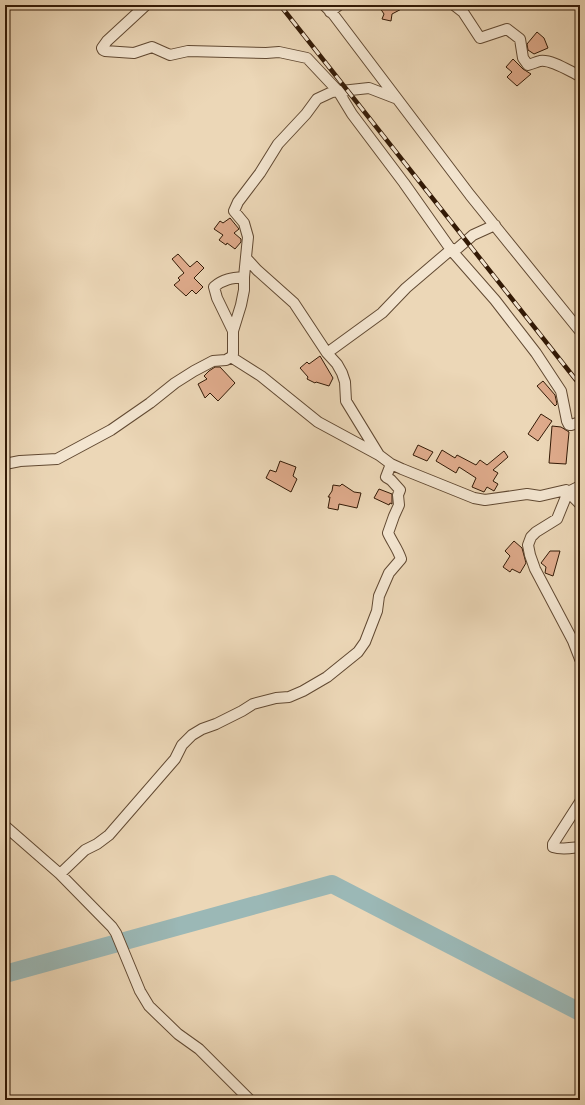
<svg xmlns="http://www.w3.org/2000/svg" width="585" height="1105" font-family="'IM FELL French Canon',serif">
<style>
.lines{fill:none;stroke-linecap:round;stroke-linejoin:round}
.river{stroke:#9bb8b6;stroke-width:18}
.building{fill:#dfab8c;stroke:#331a06}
.street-casing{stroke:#614932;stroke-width:12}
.street{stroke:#f3e5d0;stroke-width:10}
.rail-casing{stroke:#331a06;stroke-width:4.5}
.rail{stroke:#f3e5d0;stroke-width:3;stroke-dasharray:9;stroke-linecap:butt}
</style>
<rect width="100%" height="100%" fill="#ecd7b7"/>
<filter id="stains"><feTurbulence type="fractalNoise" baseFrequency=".005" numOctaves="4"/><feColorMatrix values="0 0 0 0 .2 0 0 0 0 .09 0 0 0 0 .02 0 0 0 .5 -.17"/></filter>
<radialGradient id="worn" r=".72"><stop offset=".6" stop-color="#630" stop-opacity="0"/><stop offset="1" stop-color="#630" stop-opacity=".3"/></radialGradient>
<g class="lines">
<!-- river -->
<path class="river" d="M 5,974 L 332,884 L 580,1012"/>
</g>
<!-- building -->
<path class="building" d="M 378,5 L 409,5 L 392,14 L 391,21 L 382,19 L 384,14 Z
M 537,32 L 544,38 L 548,48 L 534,54 L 528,50 L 527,44 Z
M 513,59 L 523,69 L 531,74 L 517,86 L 507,77 L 512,72 L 506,67 Z
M 230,218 L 239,229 L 234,233 L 241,239 L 241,242 L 235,249 L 227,243 L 226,245 L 219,240 L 223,235 L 214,229 L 220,221 L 223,223 Z
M 178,254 L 190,267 L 197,261 L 204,268 L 194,278 L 203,287 L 196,294 L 192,290 L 186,296 L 174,285 L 180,280 L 178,278 L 184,273 L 172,259 Z
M 320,356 L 333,378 L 329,386 L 316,382 L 315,383 L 307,379 L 308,377 L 300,368 L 307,362 L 309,364 Z
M 215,367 L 220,367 L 235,383 L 218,401 L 210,393 L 205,398 L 198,384 L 207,379 L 204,376 L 209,371 Z
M 543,381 L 555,395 L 557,404 L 555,406 L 537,386 Z
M 541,414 L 552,421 L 538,441 L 528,434 Z
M 552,426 L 561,427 L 569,432 L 566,464 L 549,463 Z
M 418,445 L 433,452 L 427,461 L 413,455 Z
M 442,450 L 455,458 L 457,455 L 476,465 L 480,460 L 487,465 L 504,451 L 508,457 L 493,470 L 498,473 L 493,481 L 498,484 L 494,491 L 487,487 L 484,492 L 472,487 L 476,478 L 459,467 L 456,473 L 436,461 Z
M 280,461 L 296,467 L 293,476 L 297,479 L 291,492 L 266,478 L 270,470 L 276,472 Z
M 342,484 L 354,492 L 361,493 L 357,508 L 339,504 L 338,510 L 328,508 L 330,497 L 328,497 L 332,491 L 333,485 L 340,486 Z
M 379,489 L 392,494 L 392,504 L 390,503 L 389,505 L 374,498 Z
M 514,541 L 522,548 L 526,563 L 520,573 L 512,569 L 510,572 L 503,567 L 510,556 L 505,551 Z
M 550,551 L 560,551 L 553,576 L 545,573 L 546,567 L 541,563 Z"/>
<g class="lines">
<!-- street casing -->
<g class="street-casing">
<path id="street" d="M 146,5 L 107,41 L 102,48 L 103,50 L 105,51 L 134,53 L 152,47 L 170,55 L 188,51 L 266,53 L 279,52 L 307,58 L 338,91 L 352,114 L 404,183 L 452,251 L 495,300 L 536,353 L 561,391 L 567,421 L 569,425 L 571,425 L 580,422
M 324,5 L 333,14 L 470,195 L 580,331
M 454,5 L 463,12 L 480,38 L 507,29 L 520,39 L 523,58 L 528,65 C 532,64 536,62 540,61 C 551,59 569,71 580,76
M 330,12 L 339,5
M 247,259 L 257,270 L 294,303 L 327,353 L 337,364 L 342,373 L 345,382 L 346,401 L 379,455
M 233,331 L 217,298 L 214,287 C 223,279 232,278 244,277
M 327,353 L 382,313 L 406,288 L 447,253 L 458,248 L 473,235 L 495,225
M 231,357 L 261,376 L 318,422 L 379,455 L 391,464 L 402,469 L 474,498 L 485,500 L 527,494 L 540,496 L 566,490 L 580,504
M 5,464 L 20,461 L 57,459 L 111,430 L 150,403 L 175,383 L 194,371 L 213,361 L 226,360 L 231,357 L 233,354 L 233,331 L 241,305 L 244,290 L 244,277 L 248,237 L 244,223 L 234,211 L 238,202 L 260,173 L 278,144 L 306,114 L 317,99 L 332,92 L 369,88 L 395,98
M 580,486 L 568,492 L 557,519 L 536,532 L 531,537 L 528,545 L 530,555 L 535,569 L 573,641 L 580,659
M 580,802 L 553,844 L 553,847 C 562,850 571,848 580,847
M 5,826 L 60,874 L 112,927 L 116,933 L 140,991 L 149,1006 L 178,1034 L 199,1049 L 250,1100
M 60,874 L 85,850 L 97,844 L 109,835 L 175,759 L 182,745 L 192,735 L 202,729 L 216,724 L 242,711 L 253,704 L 276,698 L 289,697 L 303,691 L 327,677 L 358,652 L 365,642 L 377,611 L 379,596 L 389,573 L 401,559 C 398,549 392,542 388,533 L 394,516 L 399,505 L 398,495 L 400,490 L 391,480 L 386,477 L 391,464"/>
</g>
<!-- street -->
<use href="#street" class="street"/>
<!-- rail casing -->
<g class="rail-casing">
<path id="rail" d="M 280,5 L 580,385"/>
</g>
<!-- rail -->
<use href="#rail" class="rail"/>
</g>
<!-- margin -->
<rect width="585" height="1105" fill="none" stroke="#ecd7b7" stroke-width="20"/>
<rect x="6" y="6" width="573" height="1093" fill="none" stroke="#331a06" stroke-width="2"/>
<rect x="10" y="10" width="565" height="1085" fill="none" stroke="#331a06"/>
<rect width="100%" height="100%" filter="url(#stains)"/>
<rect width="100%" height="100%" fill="url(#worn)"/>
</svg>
